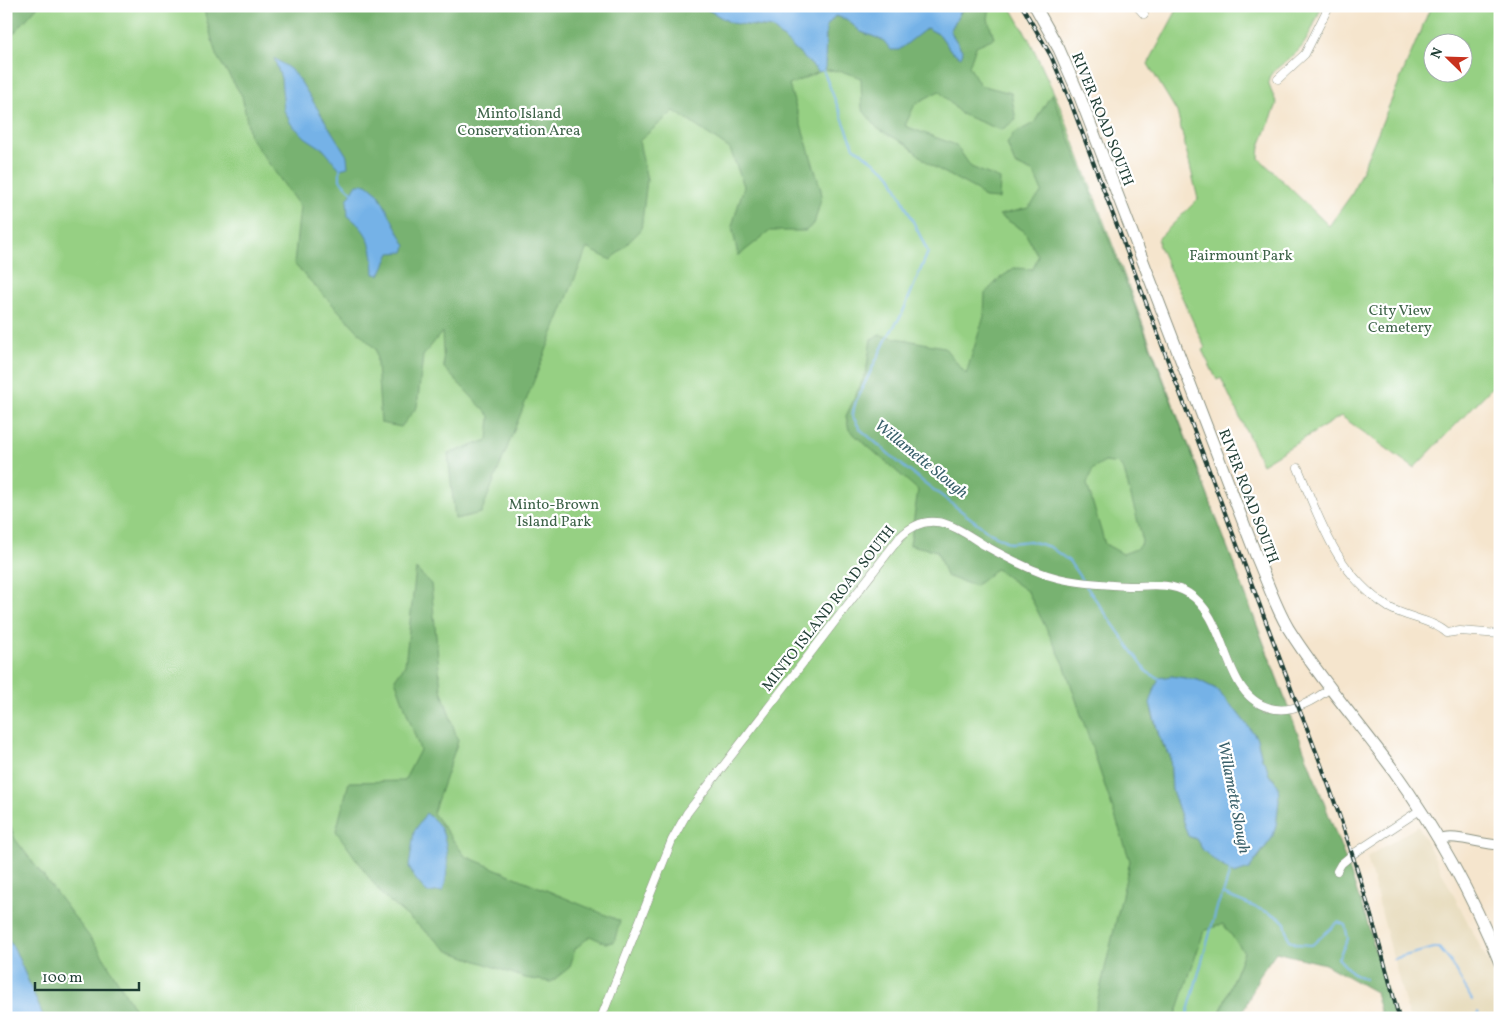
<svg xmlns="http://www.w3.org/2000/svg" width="1506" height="1024" font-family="Vollkorn,serif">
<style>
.built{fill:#e6daba}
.green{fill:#96d083;stroke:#5a865c;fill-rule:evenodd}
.forest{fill:#78b271;stroke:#4c7852;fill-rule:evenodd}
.water{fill:#75b2e7;stroke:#4a788e}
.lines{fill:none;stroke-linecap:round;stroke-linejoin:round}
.stream{stroke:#75b2e7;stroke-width:2}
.minor-casing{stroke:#8a9180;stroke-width:9}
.tertiary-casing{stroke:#8a9180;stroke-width:11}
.primary-casing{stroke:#8a9180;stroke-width:13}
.minor{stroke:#fff;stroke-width:8}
.tertiary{stroke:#fff;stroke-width:9}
.primary{stroke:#fff;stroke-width:11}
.rail-casing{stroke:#1f3d34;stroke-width:4}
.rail{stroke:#fff;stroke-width:2;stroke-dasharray:5.5;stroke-linecap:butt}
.labels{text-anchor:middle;stroke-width:4.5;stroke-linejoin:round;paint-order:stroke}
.park-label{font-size:15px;fill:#3d6248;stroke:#fff}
.street-label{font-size:15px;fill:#1f3d34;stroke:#fff}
.water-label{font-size:16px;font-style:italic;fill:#39606a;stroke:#fff}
</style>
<rect width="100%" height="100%" fill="#fff"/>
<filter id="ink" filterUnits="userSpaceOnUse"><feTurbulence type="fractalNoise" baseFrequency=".02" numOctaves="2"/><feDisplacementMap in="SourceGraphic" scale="10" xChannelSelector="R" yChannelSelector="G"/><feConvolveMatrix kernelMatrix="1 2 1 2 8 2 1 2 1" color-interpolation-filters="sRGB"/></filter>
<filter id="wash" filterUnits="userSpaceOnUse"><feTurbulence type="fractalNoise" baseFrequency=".0096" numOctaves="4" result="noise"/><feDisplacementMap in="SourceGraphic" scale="20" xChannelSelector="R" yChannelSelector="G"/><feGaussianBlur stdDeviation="1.12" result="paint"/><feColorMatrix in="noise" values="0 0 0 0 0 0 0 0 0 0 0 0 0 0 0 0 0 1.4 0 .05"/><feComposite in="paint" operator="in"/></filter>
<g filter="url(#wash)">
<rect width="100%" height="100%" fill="#f5e5cd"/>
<!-- built -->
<path class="built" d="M 1418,826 L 1498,981 L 1500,986 L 1500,1018 L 1409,1018 L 1367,857 Z"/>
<!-- green -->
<path class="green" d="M 6,6 L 701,6 L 823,70 L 825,70 L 826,27 L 962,10 L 960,6 L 1010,6 L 1029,39 L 1060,106 L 1285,699 L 1296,742 L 1244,952 L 1218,1018 L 44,1018 L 6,937 Z
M 1179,6 L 1322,6 C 1315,21 1309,40 1298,51 C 1291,58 1270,72 1269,78 C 1267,85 1274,96 1277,104 L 1260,146 L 1259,158 L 1329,226 L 1352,194 L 1431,6 L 1500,6 L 1500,379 L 1414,468 L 1341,416 L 1262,464 L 1221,378 L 1217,380 L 1202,350 L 1205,348 L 1158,244 L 1159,243 L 1158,239 L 1198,199 L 1177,112 L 1148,64 ZM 1464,42 L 1464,72 L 1434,72 L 1434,42 Z"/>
<!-- forest -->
<path class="forest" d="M 6,6 L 38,6 L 6,42 Z
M 203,6 L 701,6 L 731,23 L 772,28 L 819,72 L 789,85 L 821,190 L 822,196 L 814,224 L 805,231 L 770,231 L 738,256 L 732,226 L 744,186 L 730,149 L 674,111 L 639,141 L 647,180 L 641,230 L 611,260 L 587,248 L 481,513 L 455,519 L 448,454 L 488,440 L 490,416 L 444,368 L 442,332 L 423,356 L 417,407 L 401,427 L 381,423 L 376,350 L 294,264 L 300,207 L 250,137 L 242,96 L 216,55 Z
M 960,6 L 990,6 L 988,19 L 994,38 L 976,46 L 969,66 L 980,85 L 1011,93 L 1016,120 L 1001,130 L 961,114 L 939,91 L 915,104 L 905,126 L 956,145 L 971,167 L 1000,179 L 999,199 L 984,198 L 977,190 L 932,166 L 906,144 L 878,129 L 862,109 L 861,78 L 841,71 L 825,70 L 826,27 L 835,16 L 846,19 L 861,32 L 883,40 L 899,49 L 927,28 L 940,35 L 951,51 L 963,52 L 950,31 L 962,10 Z
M 1052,93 L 1203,483 L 1348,866 L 1366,918 L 1394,1018 L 1382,1018 L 1375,992 L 1325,964 L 1276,952 L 1259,976 L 1240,1018 L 1218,1018 L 1244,952 L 1223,924 L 1204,931 L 1175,1018 L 1089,1018 L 1096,1007 L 1130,861 L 1064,664 L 1028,592 L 996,569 L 975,586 L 946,576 L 937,551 L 910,545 L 918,490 L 849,430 L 846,416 L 866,373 L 871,339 L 880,335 L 944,347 L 966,374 L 984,316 L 985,293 L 999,279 L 1014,268 L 1033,269 L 1038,256 L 1024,231 L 999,215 L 1028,208 L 1042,192 L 1034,173 L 1015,164 L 1007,144 L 1013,134 L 1034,123 ZM 1105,462 L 1119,464 L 1124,471 L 1141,533 L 1142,543 L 1136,549 L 1123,554 L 1105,544 L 1087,484 L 1093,469 ZM 1171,676 L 1198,680 L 1216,689 L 1237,712 L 1254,734 L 1257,739 L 1262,759 L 1266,764 L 1269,775 L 1274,779 L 1279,800 L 1276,826 L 1272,838 L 1256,861 L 1226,869 L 1203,850 L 1196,839 L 1188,836 L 1172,790 L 1170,755 L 1161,743 L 1152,713 L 1151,701 L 1154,696 L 1154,689 Z
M 416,569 L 431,584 L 441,689 L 458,741 L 433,813 L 465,856 L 620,921 L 614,942 L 605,943 L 590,936 L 575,949 L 570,967 L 551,982 L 525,978 L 449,951 L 382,895 L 336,831 L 349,782 L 404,781 L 420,750 L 395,679 L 405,665 Z
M 6,813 L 15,839 L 98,948 L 140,1018 L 44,1018 L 14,948 L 6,937 Z"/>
<!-- water -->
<path class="water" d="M 701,6 L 960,6 L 962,9 L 950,31 L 963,52 L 961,57 L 951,51 L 940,35 L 927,28 L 899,50 L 891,50 L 883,40 L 861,32 L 846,19 L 835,16 L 826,27 L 825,70 L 819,72 L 772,28 L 731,23 Z
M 274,58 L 290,69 L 299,79 L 347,156 L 348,167 L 340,169 L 323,149 L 306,138 L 291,124 L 284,110 L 281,78 Z
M 357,184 L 367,184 L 378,193 L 406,246 L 404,252 L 390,253 L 380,275 L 374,274 C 373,248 370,232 348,216 L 347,200 Z
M 1171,676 L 1198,680 L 1216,689 L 1237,712 L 1254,734 L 1257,739 L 1262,759 L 1266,764 L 1269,775 L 1278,785 L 1279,800 L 1276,826 L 1272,838 L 1249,869 L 1234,874 L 1210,857 L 1203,850 L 1196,839 L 1188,836 L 1172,790 L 1170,755 L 1160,739 L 1150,703 C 1153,695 1155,687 1159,678 Z
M 426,813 C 430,817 435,820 438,824 C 450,841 449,873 443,891 L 427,893 L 414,877 L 409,867 L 414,832 Z
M 6,937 L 14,948 L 44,1018 L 6,1018 Z"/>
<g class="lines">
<!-- stream -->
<path class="stream" d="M 823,70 L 854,147 L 890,174 L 928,252 L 902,314 L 888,336 L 856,401 L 852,415 L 860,429 L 904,467 L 990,533 L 1010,543 L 1030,541 L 1050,547 L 1069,561 L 1082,580
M 340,169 L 340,180 L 352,192
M 1086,586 L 1147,672 L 1160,679
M 1230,871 L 1223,894 L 1279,917 L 1285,923 L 1289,940 L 1297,944 L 1312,945 L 1338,922 L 1345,925 L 1348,939 L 1338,958 L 1351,972 L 1365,979
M 1393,959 L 1434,948 L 1439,948 L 1450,961 L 1472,1000
M 1478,1012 L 1480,1018
M 1186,1018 L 1218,904 L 1223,894"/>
</g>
</g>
<g filter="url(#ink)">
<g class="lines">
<!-- minor casing -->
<g class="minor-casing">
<path id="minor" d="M 1137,6 L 1144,14
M 1278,79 L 1305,54 L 1329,6
M 1298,468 C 1321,522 1336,573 1388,607 C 1407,618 1433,620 1447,633 L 1460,631 L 1500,634
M 1337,871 L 1341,864 L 1353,854 L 1420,810
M 601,1018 L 672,840 L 687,813 L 900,537 C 930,507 955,527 984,545 C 1002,555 1020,565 1039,572 C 1066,583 1098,584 1128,586 C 1149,586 1169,582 1188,593 C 1232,620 1220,700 1275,709 C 1296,712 1315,700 1330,688"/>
</g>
<!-- tertiary casing -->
<g class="tertiary-casing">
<path id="tertiary" d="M 1439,840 C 1454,833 1481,845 1500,845"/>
</g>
<!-- primary casing -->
<g class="primary-casing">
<path id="primary" d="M 1035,6 L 1059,49 L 1080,97 L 1257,558 C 1267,581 1275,606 1288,628 C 1319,678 1359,723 1394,771 C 1437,831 1472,895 1500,963"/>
</g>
<!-- minor -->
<use href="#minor" class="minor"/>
<!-- tertiary -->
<use href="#tertiary" class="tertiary"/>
<!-- primary -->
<use href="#primary" class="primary"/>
<!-- rail casing -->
<g class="rail-casing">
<path id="rail" d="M 1022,6 L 1051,56 L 1071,103 L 1295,699 C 1339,803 1371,908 1399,1018"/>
</g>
<!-- rail -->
<use href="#rail" class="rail"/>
</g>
</g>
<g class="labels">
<!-- park labels -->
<g class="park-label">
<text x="519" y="118">Minto Island<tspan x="519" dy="17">Conservation Area</tspan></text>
<text x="1241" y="260">Fairmount Park</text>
<text x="1400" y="315">City View<tspan x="1400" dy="17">Cemetery</tspan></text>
<text x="554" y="509">Minto-Brown<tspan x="554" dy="17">Island Park</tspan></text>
</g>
<!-- street labels -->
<g class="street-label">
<text transform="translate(1103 119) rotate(68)" y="5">RIVER ROAD SOUTH</text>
<text transform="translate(1249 496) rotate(69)" y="5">RIVER ROAD SOUTH</text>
<text transform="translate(828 608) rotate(-52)" y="5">MINTO ISLAND ROAD SOUTH</text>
</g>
<!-- water labels -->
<g class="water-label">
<text transform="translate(922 458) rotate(39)" y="6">Willamette Slough</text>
<text transform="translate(1235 797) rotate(79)" y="6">Willamette Slough</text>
</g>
</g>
<!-- margin -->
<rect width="1506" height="1024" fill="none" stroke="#fff" stroke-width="25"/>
<!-- north arrow -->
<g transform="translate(1448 58) rotate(293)"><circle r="24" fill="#ffffff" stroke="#a5b1ae"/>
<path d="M0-4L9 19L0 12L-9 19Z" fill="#c8321e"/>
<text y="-8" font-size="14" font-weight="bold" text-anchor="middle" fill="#1f3d34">N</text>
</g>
<!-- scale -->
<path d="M35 982v8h104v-8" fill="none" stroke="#1f3d34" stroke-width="2.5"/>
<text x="42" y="982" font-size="15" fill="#1f3d34" stroke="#ffffff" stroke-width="4" paint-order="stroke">100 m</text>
</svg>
